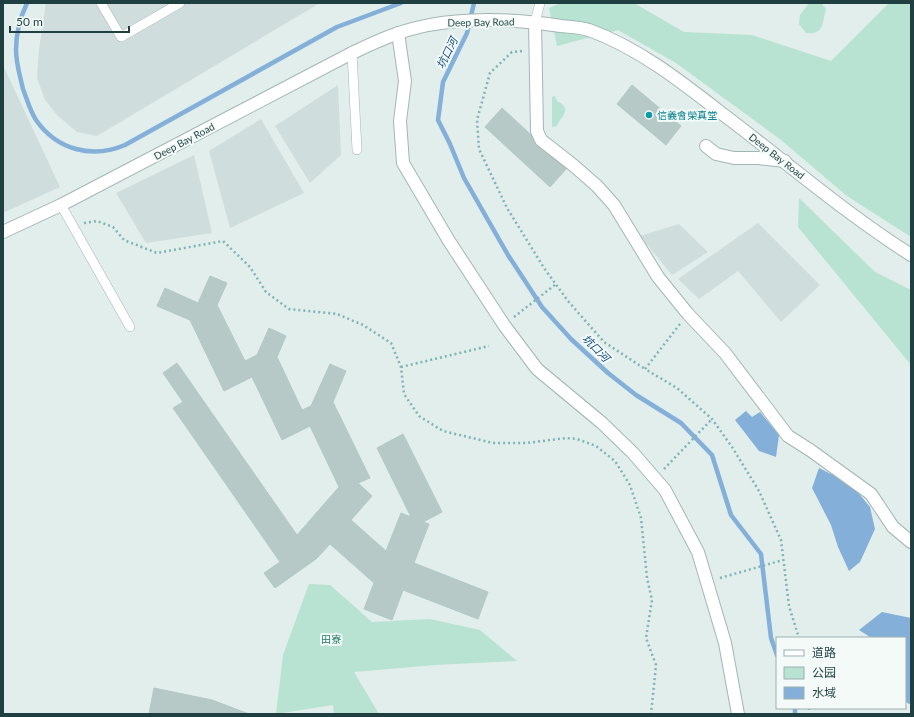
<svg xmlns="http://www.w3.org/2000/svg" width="914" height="717" font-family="Lato,'Noto Sans SC',sans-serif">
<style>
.built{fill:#cfdedd}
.green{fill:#b8e2d1}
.water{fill:#83afd9}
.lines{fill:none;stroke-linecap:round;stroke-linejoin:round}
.stream{stroke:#83afd9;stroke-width:4.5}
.building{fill:#b6c9c7;stroke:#b3c8c7}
.service-casing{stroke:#a3b6b5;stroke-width:10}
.minor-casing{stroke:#a3b6b5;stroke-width:14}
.tertiary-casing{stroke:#a3b6b5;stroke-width:14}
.path{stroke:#7eb4b5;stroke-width:2.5;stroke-dasharray:2 3;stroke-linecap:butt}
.service{stroke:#fff;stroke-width:9}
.minor{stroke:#fff;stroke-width:12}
.tertiary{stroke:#fff;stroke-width:12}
.culture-dot{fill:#0f9aa8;stroke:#f3faf8;stroke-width:1.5}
.labels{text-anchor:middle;stroke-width:4;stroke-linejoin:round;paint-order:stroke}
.street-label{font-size:10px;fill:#1f3f41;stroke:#f3faf8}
.culture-label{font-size:10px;fill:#0d838f;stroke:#f3faf8;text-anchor:start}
.park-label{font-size:10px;fill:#247d64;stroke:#f3faf8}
.water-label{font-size:11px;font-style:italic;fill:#124b85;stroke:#f3faf8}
</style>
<rect width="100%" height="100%" fill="#e1eeec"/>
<!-- built -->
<path class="built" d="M 46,3 L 320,3 L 97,136 L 77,132 L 58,116 L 45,100 L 37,78 L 39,49 Z
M 3,65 L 60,187 L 3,213 Z
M 338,85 L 341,155 L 310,183 L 275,126 Z
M 261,119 L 304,193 L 230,228 L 209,151 Z
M 194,155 L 212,233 L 146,243 L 116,193 Z
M 758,223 L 820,285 L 781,322 L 738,271 L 699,299 L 678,279 Z
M 679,224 L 708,252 L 672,275 L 640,236 Z"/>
<!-- green -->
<path class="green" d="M 561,3 L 634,3 L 684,32 L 752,35 L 831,61 L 889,3 L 911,3 L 911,237 L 847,196 L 781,140 L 676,63 L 618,30 L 557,46 L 549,8 Z
M 809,3 L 821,3 L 826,9 C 822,22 825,35 806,33 L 799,24 L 800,15 Z
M 555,96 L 557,101 C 575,109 558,119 557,126 L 552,127 L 552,97 Z
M 799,198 L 875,272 L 911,290 L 911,365 L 798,227 Z
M 309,584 L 330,585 L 372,622 L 430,619 L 480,630 L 517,661 L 435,665 L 354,672 L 379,714 L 334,714 L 333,705 L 276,714 L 283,655 Z"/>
<!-- water -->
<path class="water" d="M 746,411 L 752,417 L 760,412 L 779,435 L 776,457 L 759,451 L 735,420 Z
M 819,468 L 851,484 L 870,507 L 875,529 L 860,562 L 849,571 L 838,547 L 831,525 L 812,488 Z
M 882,612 L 911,618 L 911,703 L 909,704 L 905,701 L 905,638 L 870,637 L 859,630 Z"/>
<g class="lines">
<!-- stream -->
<path class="stream" d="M 27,3 C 20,18 16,33 16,50 C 16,63 20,76 23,89 C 27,99 30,111 36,120 C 57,150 92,159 125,145 L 337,27 L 401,3
M 474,3 L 467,33 L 443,82 L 438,120 L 450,144 L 464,178 L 508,255 L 542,307 L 571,339 L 608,373 L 636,395 L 681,423 L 712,455 L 731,515 L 761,554 L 771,638 L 777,655
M 795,708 L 795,714"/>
</g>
<!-- building -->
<path class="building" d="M 632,85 L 681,126 L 666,145 L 617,104 Z
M 502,108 L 567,168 L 550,187 L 485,127 Z
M 210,276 L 227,283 L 217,305 L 245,361 L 257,355 L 269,328 L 286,336 L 277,357 L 302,410 L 311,406 L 330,364 L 346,371 L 333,402 L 370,478 L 358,483 L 372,496 L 351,520 L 386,551 L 401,513 L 411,517 L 377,448 L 403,434 L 442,512 L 423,522 L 429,524 L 414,563 L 488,592 L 478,619 L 403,590 L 392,620 L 364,609 L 374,583 L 330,544 L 316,559 L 275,588 L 264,573 L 280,562 L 173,408 L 183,402 L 163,373 L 177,363 L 297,535 L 339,487 L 310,426 L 282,440 L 252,377 L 224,391 L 190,320 L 157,306 L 165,288 L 198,303 Z
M 154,688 L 212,700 L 249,714 L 149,714 Z"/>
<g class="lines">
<!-- service casing -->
<g class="service-casing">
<path id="service" d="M 101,3 L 121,37 L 180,3
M 535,22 L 540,3
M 352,53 L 357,150
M 61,205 L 130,327"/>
</g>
<!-- minor casing -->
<g class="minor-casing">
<path id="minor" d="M 535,22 L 537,131 L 541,140 L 573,165 L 597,186 L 614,205 L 658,277 L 688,314 L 725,353 L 788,436 L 810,450 L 871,494 L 893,527 L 911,542
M 398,33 L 405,81 L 400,121 L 403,163 L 449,241 L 504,325 L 537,369 L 602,423 L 633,453 L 665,490 L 698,552 L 725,643 L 738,714
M 706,146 L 716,154 L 734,158 L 758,158 L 785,161"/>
</g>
<!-- tertiary casing -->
<g class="tertiary-casing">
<path id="tertiary" d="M 3,232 L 61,205 L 352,53 C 367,46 383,38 399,33 C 447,16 511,18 561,26 C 570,27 580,27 589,30 C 639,48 683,83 724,115 C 786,162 845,213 911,255"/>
</g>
<!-- path -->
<path class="path" d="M 522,51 L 512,52 L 490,73 L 477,120 L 479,149 L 507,208 L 544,268 L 568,301 L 604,342 L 645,369
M 84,223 L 97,221 L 113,227 L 124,240 L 157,253 L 223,241 L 250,267 L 266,292 L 289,309 L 337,314 L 363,325 L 391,343 L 401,367 L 404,394 L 419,416 L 443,431 L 493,443 L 527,443 L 566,438 L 577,439 L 596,446 L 615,461 L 630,485 L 641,518 L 647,578 L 652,600 L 646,638 L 656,665 L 651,714
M 514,317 L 556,284
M 680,324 L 645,369 L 677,388 L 712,419 L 732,447 L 759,491 L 781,540 L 789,606 L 799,638
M 401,367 L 489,346
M 664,469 L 712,419
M 720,578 L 783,560
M 809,708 L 809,714"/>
<!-- service -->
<use href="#service" class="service"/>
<!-- minor -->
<use href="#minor" class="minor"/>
<!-- tertiary -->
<use href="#tertiary" class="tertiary"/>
</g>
<!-- markers -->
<circle class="culture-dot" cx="649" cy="115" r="4"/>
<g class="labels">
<!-- street labels -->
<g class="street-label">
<text transform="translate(481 22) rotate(-1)" y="4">Deep Bay Road</text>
<text transform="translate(184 141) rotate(-28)" y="4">Deep Bay Road</text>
<text transform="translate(777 156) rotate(38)" y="4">Deep Bay Road</text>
</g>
<!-- culture labels -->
<g class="culture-label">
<text x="657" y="119">信義會榮真堂</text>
</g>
<!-- park labels -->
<g class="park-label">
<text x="331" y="643">田寮</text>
</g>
<!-- water labels -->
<g class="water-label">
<text transform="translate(447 53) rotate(-64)" y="4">坑口河</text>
<text transform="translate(596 348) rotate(45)" y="4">坑口河</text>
</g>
</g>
<!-- border -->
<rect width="914" height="717" fill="none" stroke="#1f3f41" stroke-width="8"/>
<!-- legend -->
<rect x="776" y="637" width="130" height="72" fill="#f3faf8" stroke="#9eafaf"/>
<rect x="784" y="650" width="20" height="6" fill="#ffffff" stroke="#9eafaf"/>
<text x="812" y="657" font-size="12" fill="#1f3f41">道路</text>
<rect x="784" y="667" width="20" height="12" fill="#b8e2d1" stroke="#9eafaf"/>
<text x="812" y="677" font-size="12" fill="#1f3f41">公园</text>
<rect x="784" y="687" width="20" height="12" fill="#83afd9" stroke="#9eafaf"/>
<text x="812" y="697" font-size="12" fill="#1f3f41">水域</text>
<!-- scale -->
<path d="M10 26v6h119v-6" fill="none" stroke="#1f3f41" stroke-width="2"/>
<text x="16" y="26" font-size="12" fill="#1f3f41" stroke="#f3faf8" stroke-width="3" paint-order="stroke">50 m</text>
</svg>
